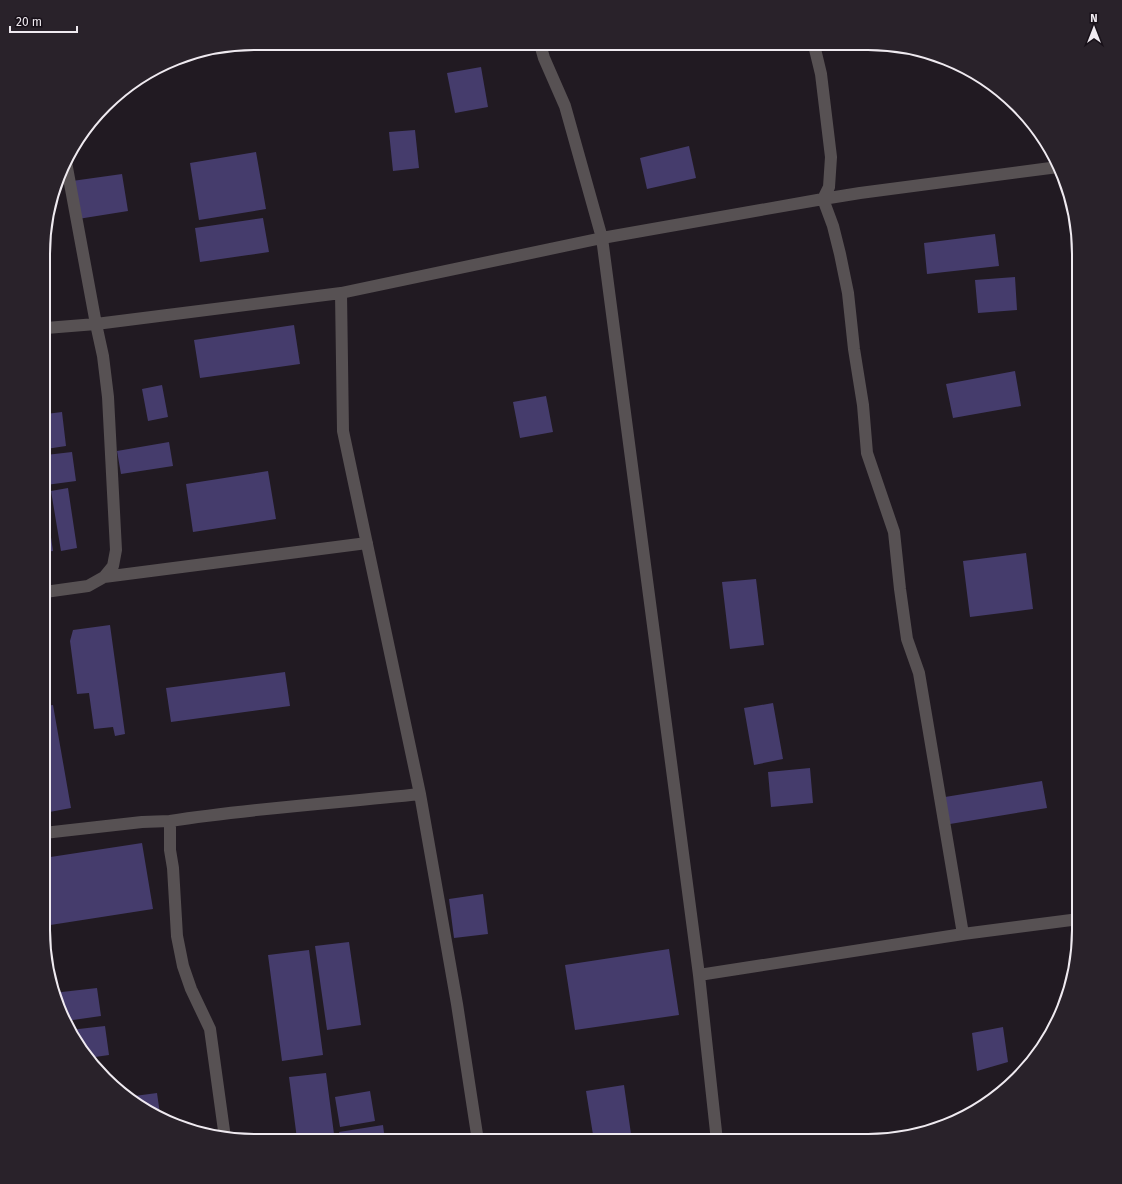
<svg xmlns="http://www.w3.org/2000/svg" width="1122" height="1184" font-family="'Fira Sans',sans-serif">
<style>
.building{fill:#453c6c}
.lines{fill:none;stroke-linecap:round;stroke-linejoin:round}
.minor{stroke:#575153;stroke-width:12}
.rim{fill:none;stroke:#efeaf0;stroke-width:2}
</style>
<rect width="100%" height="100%" fill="#211a22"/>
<!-- building -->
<path class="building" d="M 481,67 L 488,107 L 455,113 L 447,73 Z
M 110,102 L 111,110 L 102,112 L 105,108 Z
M 415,130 L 419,168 L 393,171 L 389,132 Z
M 689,146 L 696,178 L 647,189 L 640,158 Z
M 256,152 L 266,209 L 199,220 L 190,163 Z
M 122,174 L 128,211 L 78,219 L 72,181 Z
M 263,218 L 269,252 L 200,262 L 195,228 Z
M 995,234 L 999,266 L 927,274 L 924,243 Z
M 1015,277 L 1017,310 L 978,313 L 975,280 Z
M 294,325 L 300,364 L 200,378 L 194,340 Z
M 1015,371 L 1021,406 L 953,418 L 946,384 Z
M 162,385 L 168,417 L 148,421 L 142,389 Z
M 546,396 L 553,432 L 520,438 L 513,402 Z
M 62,412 L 66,446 L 46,449 L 46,414 Z
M 169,442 L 173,466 L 121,474 L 117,451 Z
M 72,452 L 76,481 L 46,485 L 46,455 Z
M 268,471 L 276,519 L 193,532 L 186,484 Z
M 68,488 L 77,548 L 61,551 L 51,491 Z
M 46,503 L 53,551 L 45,552 L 46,523 Z
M 1026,553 L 1033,609 L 970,617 L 963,561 Z
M 756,579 L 764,645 L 730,649 L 722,582 Z
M 110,625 L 125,734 L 115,736 L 113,727 L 94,729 L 89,693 L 77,694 L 70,641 L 73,630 Z
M 285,672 L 290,706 L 171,722 L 166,688 Z
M 773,703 L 783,759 L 754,765 L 744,708 Z
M 53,705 L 71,808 L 44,813 L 45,706 Z
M 810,768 L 813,803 L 771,807 L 768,772 Z
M 1042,781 L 1047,808 L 950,824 L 945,797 Z
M 142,843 L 153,909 L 44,926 L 44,858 Z
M 483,894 L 488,934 L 454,938 L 449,899 Z
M 349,942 L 361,1025 L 327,1030 L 315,946 Z
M 669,949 L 679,1015 L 575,1030 L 565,965 Z
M 309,950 L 323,1055 L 282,1061 L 268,955 Z
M 97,988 L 101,1016 L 66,1021 L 54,998 L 53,993 Z
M 105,1026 L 109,1055 L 88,1058 L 79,1047 L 70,1030 Z
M 1003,1027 L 1008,1062 L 977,1071 L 972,1033 Z
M 326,1073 L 334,1134 L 297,1139 L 289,1077 Z
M 624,1085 L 632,1141 L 594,1141 L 586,1091 Z
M 370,1091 L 375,1121 L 340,1127 L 335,1097 Z
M 157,1093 L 160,1114 L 154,1115 L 149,1113 L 127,1097 Z
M 383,1125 L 385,1141 L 341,1141 L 339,1132 Z"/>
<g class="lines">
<!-- minor -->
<path class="minor" d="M 540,44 L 544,58 L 565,106 L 602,238 L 699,975 L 717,1141
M 814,45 L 821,74 L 831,157 L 829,187 L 823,199 L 833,226 L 840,254 L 848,293 L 854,349 L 863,405 L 867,453 L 894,532 L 900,589 L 907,639 L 919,673 L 963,934
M 341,293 L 343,431 L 420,794 L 457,1004 L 478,1141
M 46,328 L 96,324 L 341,293 L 602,238 L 823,199 L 860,193 L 1058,167
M 104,577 L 367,543
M 45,592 L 88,586 L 104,577 L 113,566 L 116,550 L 108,397 L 103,356 L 96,324 L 66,162
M 44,833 L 142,822 L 170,821
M 699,975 L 963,934 L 1079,919
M 225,1138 L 210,1029 L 191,989 L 183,966 L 177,936 L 173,868 L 170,850 L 170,821 C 253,808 337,803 420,794"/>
</g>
<!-- crop -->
<path d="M0 0H1122V1184H0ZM254 50H868A204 204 0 0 1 1072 254V930A204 204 0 0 1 868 1134H254A204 204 0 0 1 50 930V254A204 204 0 0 1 254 50Z" fill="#29222a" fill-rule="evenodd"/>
<path class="rim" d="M254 50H868A204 204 0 0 1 1072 254V930A204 204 0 0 1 868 1134H254A204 204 0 0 1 50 930V254A204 204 0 0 1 254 50Z"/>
<!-- north arrow -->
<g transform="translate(1094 28)" stroke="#181119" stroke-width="3" paint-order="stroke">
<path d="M0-3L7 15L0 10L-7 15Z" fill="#efeaf0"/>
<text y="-6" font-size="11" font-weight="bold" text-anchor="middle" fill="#efeaf0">N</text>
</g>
<!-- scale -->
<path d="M10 26v6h67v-6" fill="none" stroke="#efeaf0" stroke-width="2"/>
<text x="16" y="26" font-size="12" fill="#efeaf0" stroke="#181119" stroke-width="3" paint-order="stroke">20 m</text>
</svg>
